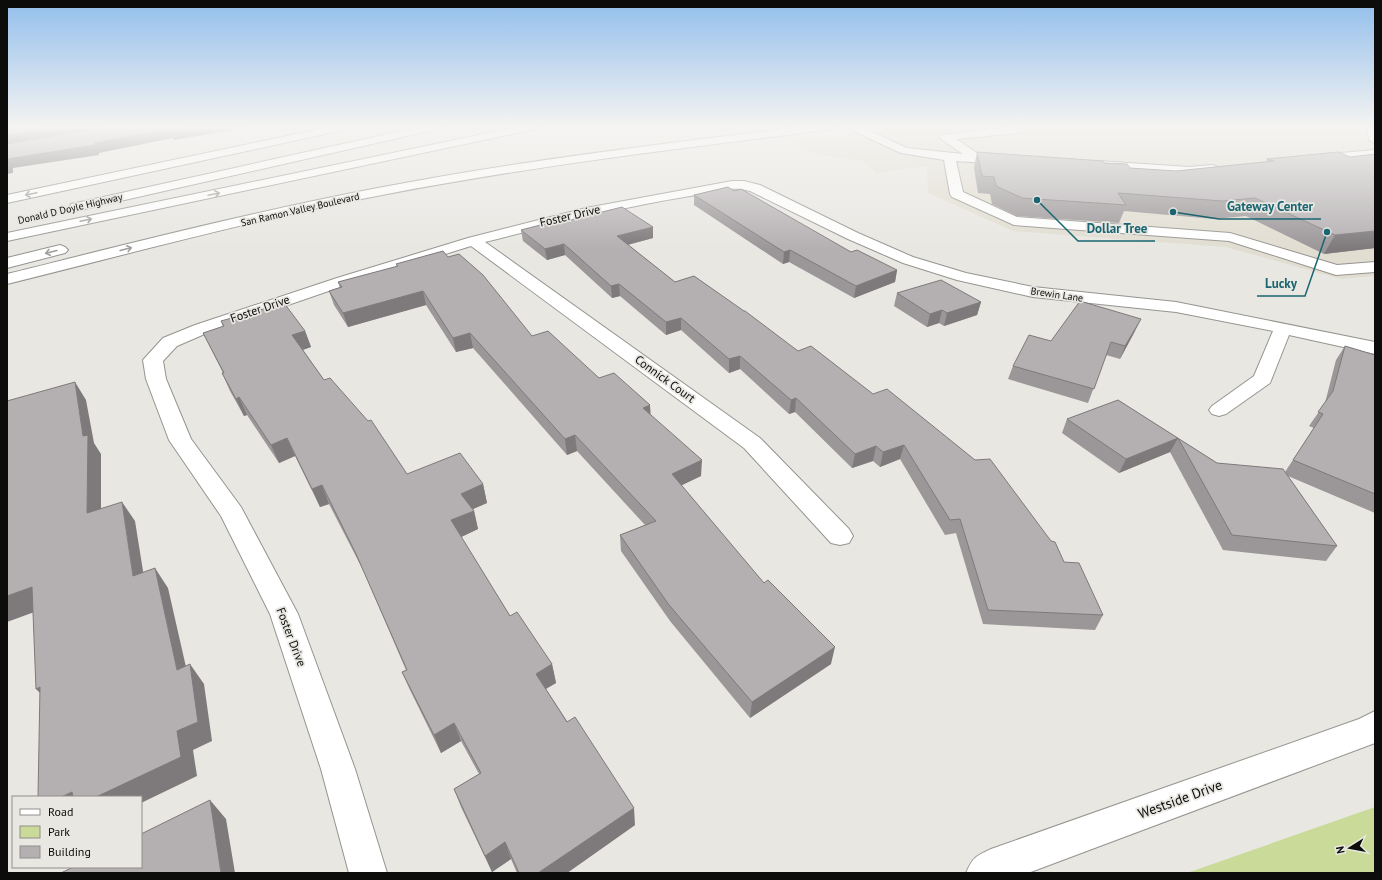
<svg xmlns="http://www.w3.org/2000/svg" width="1382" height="880" font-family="'PT Sans',sans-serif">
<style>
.built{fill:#e1ddd1}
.green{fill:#cada99}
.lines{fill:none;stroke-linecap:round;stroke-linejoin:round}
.minor-casing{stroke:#95948f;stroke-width:2}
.major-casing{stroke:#95948f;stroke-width:2}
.highway-casing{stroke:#95948f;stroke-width:2}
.minor{fill:#fff;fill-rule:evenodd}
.major{fill:#fff;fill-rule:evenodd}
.highway{fill:#fff;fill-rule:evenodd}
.wall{fill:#9b9698}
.shaded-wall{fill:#7e7a7c}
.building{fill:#b4afb1;stroke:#7e7a7c}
.oneway{stroke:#9e9e9d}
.labels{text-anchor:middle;stroke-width:3.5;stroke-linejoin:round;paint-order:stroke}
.far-street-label{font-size:10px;fill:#0c0c0a;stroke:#e8e7e2}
.street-label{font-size:12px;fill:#0c0c0a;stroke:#e8e7e2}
.near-street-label{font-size:14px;fill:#0c0c0a;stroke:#e8e7e2}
.leader{fill:none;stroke:#1a6571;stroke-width:1.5}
.callout-dot{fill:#1a6571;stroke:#e8e7e2;stroke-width:1.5}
.callout-label{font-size:13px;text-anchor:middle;font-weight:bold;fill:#1a6571;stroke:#e8e7e2;stroke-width:3.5;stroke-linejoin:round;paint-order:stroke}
</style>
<rect width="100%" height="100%" fill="#e8e7e2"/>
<!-- built -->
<path class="built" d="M 912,126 L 1375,126 L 1375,276 L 1341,279 L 1226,247 L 1013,231 L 928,193 L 927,166 L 876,173 L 863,161 L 813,154 L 792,143 Z"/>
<!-- green -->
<path class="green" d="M 1375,807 L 1375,873 L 1187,873 Z"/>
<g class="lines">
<!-- minor casing -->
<g class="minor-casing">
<path id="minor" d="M 846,126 L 859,126 L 907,148 L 963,154 L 941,139 L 939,137 L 941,135 L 1019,126 L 1034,126 L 1033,128 L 1017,133 L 956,139 L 980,155 L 1009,157 L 1011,160 L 1009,163 L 1005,164 L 956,161 L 963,192 L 1017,217 L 1230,233 L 1337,265 L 1375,262 L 1375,272 L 1336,275 L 1229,241 L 1014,225 L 952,197 L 950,194 L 944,160 L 901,153 L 847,128 Z
M 1367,126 L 1375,126 L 1375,143 L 1369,140 Z
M 1375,150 L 1375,156 L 1318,163 L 1314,162 L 1312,159 L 1314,156 L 1318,155 Z
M 1099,161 L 1189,167 L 1212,165 L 1216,166 L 1218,169 L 1216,172 L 1189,175 L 1095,168 L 1093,165 L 1095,162 Z
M 732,181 L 744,181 L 760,185 L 858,233 L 913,257 L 966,273 L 1033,287 L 1176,302 L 1375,342 L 1375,354 L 1289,335 L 1270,383 L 1226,414 L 1219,416 L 1212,414 L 1209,410 L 1212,406 L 1254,376 L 1273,331 L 1176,312 L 1033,297 L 957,280 L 903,263 L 848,239 L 750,191 C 731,185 709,193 690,196 C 621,207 553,225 485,242 L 760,438 L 849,529 L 853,536 L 849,543 L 840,545 L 831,543 L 744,448 L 471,246 L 349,284 L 207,333 L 177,346 L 163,361 L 166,379 L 191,439 L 241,507 L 298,614 L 355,769 L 387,873 L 349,873 L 321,769 L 270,614 L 221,516 L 169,440 L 146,379 L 143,360 L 163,338 L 195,325 L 337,278 L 468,238 L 586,208 Z
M 1375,711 L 1375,743 L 1028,873 L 966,873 C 973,857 976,856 991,849 L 1359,719 Z"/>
</g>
<!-- major casing -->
<g class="major-casing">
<path id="major" d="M 809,126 L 839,126 L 834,129 C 683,148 531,166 382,195 C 256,219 132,253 7,284 L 7,274 C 132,243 256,211 383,187 C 524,160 667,143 809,126 Z
M 60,245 L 65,247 L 68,250 L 65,253 L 7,268 L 7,258 Z"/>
</g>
<!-- highway casing -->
<g class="highway-casing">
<path id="highway" d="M 334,126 L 353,126 L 348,129 L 7,203 L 7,195 Z
M 424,126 L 443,126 L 438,129 L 76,211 L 71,210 L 69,207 L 71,204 L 76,203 Z
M 522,126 L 541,126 L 536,129 L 7,241 L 7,233 Z"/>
</g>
<!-- minor -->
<use href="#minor" class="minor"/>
<!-- major -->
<use href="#major" class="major"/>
<!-- highway -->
<use href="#highway" class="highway"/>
</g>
<!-- wall -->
<path class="wall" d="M 977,152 L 1104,163 L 1130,168 L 1176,171 L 1266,162 L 1267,159 L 1350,157 L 1375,154 L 1375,248 L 1324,254 L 1246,216 L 1214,219 L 1124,211 L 1119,223 L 1017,216 L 992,204 L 990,194 L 978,193 L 974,168 Z
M 694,195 L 851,252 L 897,270 L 895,282 L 854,298 L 789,262 L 783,264 L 694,205 Z
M 555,224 L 653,227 L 653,238 L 628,245 L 675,282 L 694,276 L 1064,562 L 1103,615 L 1095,630 L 983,624 L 956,533 L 945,535 L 900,459 L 880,467 L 873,461 L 852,468 L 795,412 L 789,414 L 740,369 L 729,373 L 681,330 L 666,335 L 620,296 L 612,298 L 565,255 L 547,260 L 523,241 L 521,230 Z
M 396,264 L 532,336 L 599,378 L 651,415 L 701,476 L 681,485 L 831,664 L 750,718 L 670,621 L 621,551 L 620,535 L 645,525 L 577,451 L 567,455 L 473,348 L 456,352 L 426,305 L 348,327 L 334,305 L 329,291 L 340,288 L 338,282 L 397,267 Z
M 897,293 L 981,302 L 977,315 L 944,326 L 939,323 L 927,327 L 894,306 Z
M 221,321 L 305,331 L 311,347 L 303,350 L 324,380 L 407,474 L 483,484 L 487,503 L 473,509 L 474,511 L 478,529 L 461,537 L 510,616 L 552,664 L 556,683 L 546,689 L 635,825 L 567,873 L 517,873 L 511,859 L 492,872 L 461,807 L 454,789 L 479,774 L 461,741 L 441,753 L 410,690 L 402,672 L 406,670 L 364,572 L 329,504 L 320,507 L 295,456 L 279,463 L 247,415 L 244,416 L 230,391 L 222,373 L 223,373 L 203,333 L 223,327 Z
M 1135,331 L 1120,359 L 1106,355 L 1088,403 L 1008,379 L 1013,366 L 1051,341 Z
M 1345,346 L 1375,355 L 1375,513 L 1288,476 L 1337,546 L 1326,561 L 1223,550 L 1170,452 L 1119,473 L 1062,433 L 1067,419 L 1118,400 L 1217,463 L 1285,472 L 1314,428 L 1309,426 L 1325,403 L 1336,360 Z"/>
<!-- shaded-wall -->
<path class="shaded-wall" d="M 61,126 L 115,126 L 7,145 L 7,135 Z
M 201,126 L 258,126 L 174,140 L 170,131 Z
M 169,129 L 173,138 L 99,153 L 99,155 L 13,168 L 13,173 L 7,174 L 7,159 Z
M 653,227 L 653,238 L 618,247 L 617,236 Z
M 1375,231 L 1375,248 L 1324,254 L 1335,235 Z
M 564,244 L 565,255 L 547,260 L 545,249 Z
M 790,250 L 789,262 L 783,264 L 784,252 Z
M 897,270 L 895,282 L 854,298 L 856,286 Z
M 619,284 L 620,296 L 612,298 L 611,286 Z
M 423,291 L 426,305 L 348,327 L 343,313 Z
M 981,302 L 977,315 L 944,326 L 947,313 Z
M 942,310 L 939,323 L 927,327 L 930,314 Z
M 681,318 L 681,330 L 666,335 L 666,322 Z
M 1141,319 L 1135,331 L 1120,359 L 1125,346 Z
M 305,331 L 311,347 L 299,351 L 292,335 Z
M 470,333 L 473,348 L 456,352 L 453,338 Z
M 740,356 L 740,369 L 729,373 L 729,359 Z
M 75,382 L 86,400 L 94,443 L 101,454 L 101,533 L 87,513 L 83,436 Z
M 239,397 L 247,415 L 244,416 L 236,399 Z
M 796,398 L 795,412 L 789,414 L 791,400 Z
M 650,405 L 651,420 L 643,408 Z
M 575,435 L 577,451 L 567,455 L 565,439 Z
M 287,438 L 295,456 L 279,463 L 271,445 Z
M 1178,438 L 1170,452 L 1119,473 L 1126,459 Z
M 904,445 L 900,459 L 880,467 L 883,452 Z
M 876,446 L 873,461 L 852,468 L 855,454 Z
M 702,460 L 701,476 L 672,490 L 672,474 Z
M 483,484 L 487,503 L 466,512 L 461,494 Z
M 322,485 L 329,504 L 320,507 L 312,489 Z
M 122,502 L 135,521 L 147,596 L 133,576 Z
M 474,511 L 478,529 L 457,539 L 451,520 Z
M 155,568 L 168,588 L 191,689 L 177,670 Z
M 32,587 L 48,607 L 7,622 L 7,596 Z
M 835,647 L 831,664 L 750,718 L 752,702 Z
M 190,664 L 204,684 L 212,741 L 193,750 L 197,776 L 141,803 L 141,797 L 96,797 L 177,731 Z
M 552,664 L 556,683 L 540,692 L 536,674 Z
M 40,687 L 55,708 L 36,689 Z
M 454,723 L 461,741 L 441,753 L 434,735 Z
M 72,792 L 78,797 L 61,797 Z
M 210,800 L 226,819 L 235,873 L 221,873 Z
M 634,808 L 635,825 L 567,873 L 538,873 Z
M 505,842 L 511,859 L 492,872 L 485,856 Z"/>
<!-- building -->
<path class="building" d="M 7,126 L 61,126 L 7,135 Z
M 111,126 L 201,126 L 170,131 L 169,129 L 95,143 L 95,145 L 7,159 L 8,163 L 7,163 L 7,144 Z
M 977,152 L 1103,161 L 1104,163 L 1127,164 L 1130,168 L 1176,171 L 1274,161 L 1267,159 L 1338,152 L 1350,157 L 1375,154 L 1375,231 L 1335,235 L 1255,198 L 1222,201 L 1118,193 L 1126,205 L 1022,198 L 996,186 L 994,177 L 982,176 Z
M 728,187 L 734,191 L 741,189 L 851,252 L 857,250 L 897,270 L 856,286 L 790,250 L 784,252 L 694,195 Z
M 622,207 L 653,227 L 617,236 L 675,282 L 694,276 L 744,311 L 745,311 L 798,351 L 811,346 L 873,394 L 887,389 L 975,460 L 990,459 L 1051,541 L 1055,542 L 1064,562 L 1079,563 L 1103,615 L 988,610 L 960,519 L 950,520 L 904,445 L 883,452 L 876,446 L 855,454 L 796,398 L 791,400 L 740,356 L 729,359 L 681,318 L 666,322 L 619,284 L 611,286 L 564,244 L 545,249 L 521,230 L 552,222 L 555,224 Z
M 443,251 L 448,257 L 459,254 L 483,275 L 532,336 L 548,331 L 599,378 L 614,373 L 650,405 L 643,408 L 702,460 L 672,474 L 764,583 L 768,580 L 835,647 L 752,702 L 669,605 L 620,535 L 656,521 L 575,435 L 565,439 L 470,333 L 453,338 L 423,291 L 343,313 L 329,291 L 342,287 L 338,282 L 398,266 L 396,264 Z
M 941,280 L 981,302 L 947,313 L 942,310 L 930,314 L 897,293 Z
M 1080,301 L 1141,319 L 1125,346 L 1111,342 L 1094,389 L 1013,366 L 1029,335 L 1051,341 Z
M 284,303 L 305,331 L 292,335 L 324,380 L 330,378 L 368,421 L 371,420 L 407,474 L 460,453 L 483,484 L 461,494 L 474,511 L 451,520 L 510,616 L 517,612 L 552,664 L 536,674 L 567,722 L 575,717 L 634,808 L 538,873 L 519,873 L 505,842 L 485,856 L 454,789 L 481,773 L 454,723 L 434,735 L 402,672 L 407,670 L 356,554 L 322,485 L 312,489 L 287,438 L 271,445 L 239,397 L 236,399 L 222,373 L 224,373 L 203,333 L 224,326 L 221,321 Z
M 1345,346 L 1375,355 L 1375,494 L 1293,460 L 1323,414 L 1318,412 L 1333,391 Z
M 75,382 L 83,436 L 88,435 L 87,513 L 122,502 L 133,576 L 155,568 L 177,670 L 190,664 L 198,722 L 177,731 L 181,757 L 96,797 L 73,797 L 72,792 L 61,797 L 38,797 L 40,687 L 36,689 L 32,587 L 7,596 L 7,401 Z
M 1118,400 L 1217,463 L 1283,469 L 1337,546 L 1232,535 L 1178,438 L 1126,459 L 1067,419 Z
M 210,800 L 221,873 L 61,873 L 73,867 L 141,867 L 141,834 Z"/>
<!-- one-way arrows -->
<defs><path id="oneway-shaft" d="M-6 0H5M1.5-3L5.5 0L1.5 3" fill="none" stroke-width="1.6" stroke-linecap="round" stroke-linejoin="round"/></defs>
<g class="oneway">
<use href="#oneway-shaft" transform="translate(31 194) rotate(168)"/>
<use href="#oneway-shaft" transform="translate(214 194) rotate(-12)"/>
<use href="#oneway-shaft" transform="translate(86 220) rotate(-12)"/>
<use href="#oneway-shaft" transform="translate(126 249) rotate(-14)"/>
<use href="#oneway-shaft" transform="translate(51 252) rotate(166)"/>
</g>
<!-- sky -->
<linearGradient id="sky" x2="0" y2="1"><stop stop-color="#92beec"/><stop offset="0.51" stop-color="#f5f4f2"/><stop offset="1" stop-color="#f5f4f2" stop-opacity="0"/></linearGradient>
<rect width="1382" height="249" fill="url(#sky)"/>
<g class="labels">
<!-- far-street labels -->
<g class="far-street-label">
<text transform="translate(70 208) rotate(-13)" y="4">Donald D Doyle Highway</text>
<text transform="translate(300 209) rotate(-13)" y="4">San Ramon Valley Boulevard</text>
<text transform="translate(1057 294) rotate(8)" y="4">Brewin Lane</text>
</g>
<!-- street labels -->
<g class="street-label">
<text transform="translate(570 216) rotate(-13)" y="4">Foster Drive</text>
<text transform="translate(260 309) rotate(-19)" y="4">Foster Drive</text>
<text transform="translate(665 379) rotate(36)" y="4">Connick Court</text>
<text transform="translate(291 637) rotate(69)" y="4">Foster Drive</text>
</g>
<!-- near-street labels -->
<g class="near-street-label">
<text transform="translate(1180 799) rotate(-20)" y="5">Westside Drive</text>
</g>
</g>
<!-- callouts -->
<path class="leader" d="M1173 212L1219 219H1321M1037 200L1078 241H1155M1327 232L1305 296H1257"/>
<g class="callout-dot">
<circle cx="1173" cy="212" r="4"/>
<circle cx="1037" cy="200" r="4"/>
<circle cx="1327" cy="232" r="4"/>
</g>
<g class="callout-label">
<text x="1270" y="211">Gateway Center</text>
<text x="1117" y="233">Dollar Tree</text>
<text x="1281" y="288">Lucky</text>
</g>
<!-- border -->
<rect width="1382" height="880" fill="none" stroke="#0c0c0a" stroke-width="16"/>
<!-- legend -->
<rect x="12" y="796" width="130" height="72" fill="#e8e7e2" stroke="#908f8c"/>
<rect x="20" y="809" width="20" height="6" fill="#ffffff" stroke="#908f8c"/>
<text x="48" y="816" font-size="12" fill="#0c0c0a">Road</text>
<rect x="20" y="826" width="20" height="12" fill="#cada99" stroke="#908f8c"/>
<text x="48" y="836" font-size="12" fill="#0c0c0a">Park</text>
<rect x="20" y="846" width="20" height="12" fill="#b4afb1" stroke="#908f8c"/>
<text x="48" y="856" font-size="12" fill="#0c0c0a">Building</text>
<!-- north arrow -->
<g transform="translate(1350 848) rotate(259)" stroke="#e8e7e2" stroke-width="3" paint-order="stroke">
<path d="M0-3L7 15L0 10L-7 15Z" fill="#0c0c0a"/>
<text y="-6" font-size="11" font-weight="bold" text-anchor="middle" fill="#0c0c0a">N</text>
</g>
</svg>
